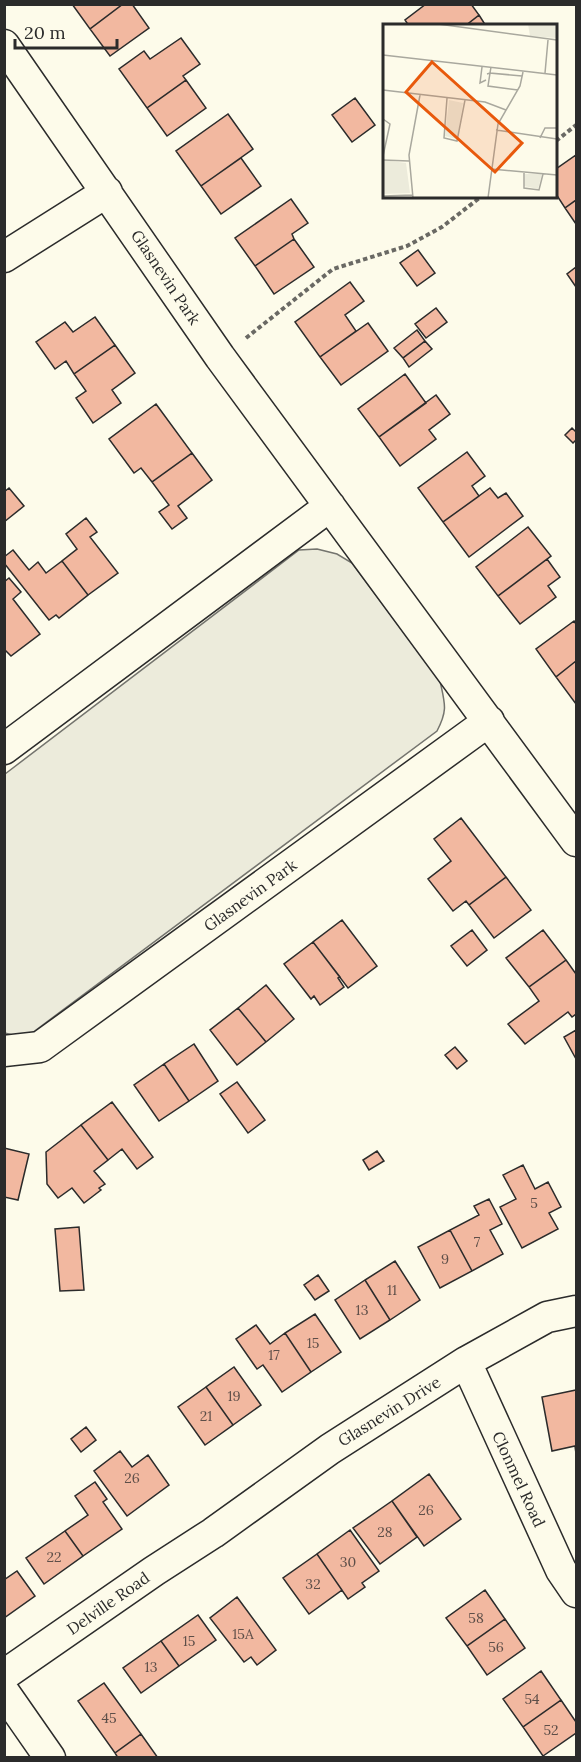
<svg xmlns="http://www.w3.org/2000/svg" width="581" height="1762" font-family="Lora,serif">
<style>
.green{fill:#ecebdb;stroke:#74746e;stroke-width:1.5}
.building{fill:#f2b8a0;stroke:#2b2b2b;stroke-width:1.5}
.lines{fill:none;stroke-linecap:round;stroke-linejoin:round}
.minor-casing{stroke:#2b2b2b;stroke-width:33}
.path{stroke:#6a6964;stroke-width:4;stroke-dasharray:4.5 3;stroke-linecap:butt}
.minor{stroke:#fdfbea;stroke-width:30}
.labels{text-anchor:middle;stroke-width:4.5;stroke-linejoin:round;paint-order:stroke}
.number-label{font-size:14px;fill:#5d4e48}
.street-label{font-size:16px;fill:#2b2b2b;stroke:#fdfbea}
.inset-road{fill:none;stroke:#a9a89e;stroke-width:1.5}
.view{fill:#e8590c;fill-opacity:0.15;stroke:#e8590c;stroke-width:3}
.inset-edge{fill:none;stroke:#2b2b2b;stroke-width:3}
</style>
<rect width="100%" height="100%" fill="#fdfbea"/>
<!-- green -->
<path class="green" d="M 317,549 L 337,554 L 352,563 L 440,681 C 445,704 448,710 437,731 L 32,1033 L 12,1035 L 5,1033 L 5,774 L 299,550 Z"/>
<!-- building -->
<path class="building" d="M 72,4 L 123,4 L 90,29 Z
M 123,4 L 132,4 L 149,28 L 110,56 L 90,29 Z
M 426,4 L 471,4 L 479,15 L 465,26 L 409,26 L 405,20 Z
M 479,15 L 486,26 L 465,26 Z
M 181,38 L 200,64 L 183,76 L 186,80 L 147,108 L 119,69 L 144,51 L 150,59 Z
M 186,80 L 206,108 L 167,136 L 147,108 Z
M 355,98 L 375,125 L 352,142 L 332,115 Z
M 228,114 L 253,149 L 201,186 L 176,151 Z
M 576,155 L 576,200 L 565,208 L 556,194 L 556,169 Z
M 241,158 L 261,186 L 221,214 L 201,186 Z
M 291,199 L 308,223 L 292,234 L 294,239 L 255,266 L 235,238 Z
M 576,200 L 576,224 L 565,208 Z
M 294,239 L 314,267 L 274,294 L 255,266 Z
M 418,250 L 435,273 L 417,286 L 400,263 Z
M 576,267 L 576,287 L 567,274 Z
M 350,282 L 364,301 L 345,315 L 356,331 L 320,357 L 295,322 Z
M 436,308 L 447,322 L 426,338 L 415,324 Z
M 95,317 L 115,345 L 74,374 L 66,361 L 55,369 L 36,342 L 65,322 L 73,332 Z
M 368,323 L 388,351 L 341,385 L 320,357 Z
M 417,330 L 425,341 L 403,358 L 394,348 Z
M 425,341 L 432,349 L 409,367 L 403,358 Z
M 115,345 L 135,373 L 112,390 L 121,403 L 93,423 L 76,398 L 86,391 L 74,374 Z
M 405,374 L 426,403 L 379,437 L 358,409 Z
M 436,395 L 450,414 L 429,430 L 436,439 L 400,466 L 379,437 Z
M 156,404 L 192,453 L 152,482 L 141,468 L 134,473 L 109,439 Z
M 572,428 L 576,432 L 576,440 L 573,443 L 565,435 Z
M 467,452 L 485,476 L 472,486 L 479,496 L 443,522 L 418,488 Z
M 192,453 L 212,480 L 178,506 L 187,518 L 172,529 L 159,512 L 169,505 L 152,482 Z
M 9,488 L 24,506 L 4,522 L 4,492 Z
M 490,488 L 498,498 L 506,493 L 523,516 L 469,557 L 443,522 Z
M 86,518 L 97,532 L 90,537 L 118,573 L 88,595 L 62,561 L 77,549 L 66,534 Z
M 528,527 L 551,556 L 498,596 L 476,567 Z
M 13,550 L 29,570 L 38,562 L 46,573 L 62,561 L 88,595 L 59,618 L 56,615 L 49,620 L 4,563 L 4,557 Z
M 547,559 L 560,577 L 548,586 L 556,597 L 520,624 L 498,596 Z
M 9,578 L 21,592 L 13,599 L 40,634 L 11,656 L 4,649 L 4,582 Z
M 574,621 L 576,624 L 576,661 L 556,677 L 536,649 Z
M 576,661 L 576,704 L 556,677 Z
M 461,818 L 506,877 L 469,905 L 466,901 L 453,911 L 428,879 L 451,861 L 434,839 Z
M 506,877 L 531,910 L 494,938 L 469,905 Z
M 342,920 L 377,966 L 348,988 L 313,942 Z
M 472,930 L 487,950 L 467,966 L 451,946 Z
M 543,930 L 566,960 L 529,987 L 506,958 Z
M 313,942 L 340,977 L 338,978 L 344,987 L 320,1005 L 314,996 L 311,999 L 284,964 Z
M 566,960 L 576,974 L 576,1014 L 572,1017 L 568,1012 L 525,1044 L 508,1024 L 539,1001 L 529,987 Z
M 266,985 L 294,1019 L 266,1042 L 238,1008 Z
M 238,1008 L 266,1042 L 237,1065 L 210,1030 Z
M 576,1030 L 576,1059 L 564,1037 Z
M 194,1044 L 218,1081 L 189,1101 L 164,1064 Z
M 455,1047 L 467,1061 L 457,1069 L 445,1055 Z
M 164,1064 L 189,1101 L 159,1121 L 134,1085 Z
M 237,1082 L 265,1120 L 248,1133 L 220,1094 Z
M 112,1102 L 153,1157 L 137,1169 L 122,1149 L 108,1160 L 81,1125 Z
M 81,1125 L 108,1160 L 94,1171 L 105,1184 L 99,1188 L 101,1190 L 84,1203 L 72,1188 L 58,1198 L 47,1184 L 46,1152 Z
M 4,1148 L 29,1154 L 18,1200 L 4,1197 Z
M 377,1151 L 384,1161 L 369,1170 L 363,1160 Z
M 523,1165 L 535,1189 L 548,1182 L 561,1207 L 549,1213 L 558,1229 L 522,1248 L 500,1207 L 516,1199 L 503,1175 Z
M 489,1199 L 502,1224 L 490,1230 L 503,1254 L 472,1271 L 450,1230 L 479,1215 L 474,1206 Z
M 79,1227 L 84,1290 L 60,1291 L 55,1229 Z
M 450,1230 L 472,1271 L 440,1288 L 418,1247 Z
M 395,1261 L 420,1300 L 390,1320 L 365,1280 Z
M 318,1275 L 329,1291 L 315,1300 L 304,1285 Z
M 365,1280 L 390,1320 L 360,1339 L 335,1300 Z
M 315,1314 L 341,1352 L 311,1372 L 285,1333 Z
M 256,1325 L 270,1344 L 285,1333 L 311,1372 L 282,1392 L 263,1365 L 257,1369 L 236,1339 Z
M 234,1367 L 261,1405 L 233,1425 L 206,1387 Z
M 206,1387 L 233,1425 L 205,1445 L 178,1407 Z
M 576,1390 L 576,1454 L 575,1446 L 552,1451 L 542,1397 Z
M 86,1427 L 96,1440 L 81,1452 L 71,1439 Z
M 120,1451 L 132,1467 L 148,1455 L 169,1485 L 127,1516 L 94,1471 Z
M 429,1474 L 461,1519 L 424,1546 L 392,1501 Z
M 95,1482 L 107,1499 L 103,1502 L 122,1529 L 83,1556 L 65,1531 L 88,1515 L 75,1496 Z
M 392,1501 L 417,1537 L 380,1564 L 353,1528 Z
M 350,1530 L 379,1571 L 362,1583 L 365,1587 L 348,1599 L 317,1554 Z
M 65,1531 L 83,1556 L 44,1584 L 26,1558 Z
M 317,1554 L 342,1590 L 309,1614 L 283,1578 Z
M 17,1571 L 35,1596 L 4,1618 L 4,1580 Z
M 485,1590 L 505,1619 L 467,1646 L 446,1618 Z
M 237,1597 L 276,1650 L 257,1665 L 251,1657 L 244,1662 L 210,1618 Z
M 198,1615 L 216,1640 L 179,1666 L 161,1641 Z
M 505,1619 L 525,1648 L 487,1675 L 467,1646 Z
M 161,1641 L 179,1666 L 141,1693 L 123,1668 Z
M 541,1671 L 561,1700 L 523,1727 L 503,1699 Z
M 104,1683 L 141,1734 L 115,1753 L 78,1701 Z
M 561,1700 L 576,1722 L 576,1733 L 543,1756 L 523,1727 Z
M 141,1734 L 158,1758 L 118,1758 L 115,1753 Z"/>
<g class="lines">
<!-- minor casing -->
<g class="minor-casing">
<path id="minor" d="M 4,45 L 220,357 L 576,841
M 4,257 L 107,192
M 4,749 L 330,506
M 4,1051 L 40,1047 L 489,721
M 466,1362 L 561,1570 L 576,1592
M 4,1675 L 154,1571 L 213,1533 L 330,1449 L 466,1362 L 547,1317 L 576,1311
M 4,1692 L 50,1758"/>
</g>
<!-- path -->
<path class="path" d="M 556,141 L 576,125
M 246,338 L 333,269 L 407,246 L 442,227 L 482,196"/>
<!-- minor -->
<use href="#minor" class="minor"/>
</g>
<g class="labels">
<!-- number labels -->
<g class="number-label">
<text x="534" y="1208">5</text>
<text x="477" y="1247">7</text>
<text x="445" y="1264">9</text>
<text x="392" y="1295">11</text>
<text x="362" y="1315">13</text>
<text x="313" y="1348">15</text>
<text x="274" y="1360">17</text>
<text x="234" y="1401">19</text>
<text x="206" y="1421">21</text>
<text x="132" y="1483">26</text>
<text x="426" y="1515">26</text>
<text x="385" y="1537">28</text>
<text x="54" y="1562">22</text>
<text x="348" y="1567">30</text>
<text x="313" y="1589">32</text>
<text x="476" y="1623">58</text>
<text x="243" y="1639">15A</text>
<text x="189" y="1646">15</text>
<text x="496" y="1652">56</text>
<text x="151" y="1672">13</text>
<text x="532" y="1704">54</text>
<text x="109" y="1723">45</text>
<text x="551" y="1735">52</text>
</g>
<!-- street labels -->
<g class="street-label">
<text transform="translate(166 277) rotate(56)" y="6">Glasnevin Park</text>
<text transform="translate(250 895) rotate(-36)" y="6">Glasnevin Park</text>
<text transform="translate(389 1411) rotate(-32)" y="6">Glasnevin Drive</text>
<text transform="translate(519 1479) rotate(65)" y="6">Clonmel Road</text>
<text transform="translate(108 1603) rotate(-35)" y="6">Delville Road</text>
</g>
</g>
<!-- overview -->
<g transform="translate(383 24)">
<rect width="174" height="174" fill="#fdfbea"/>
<path d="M 145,0 L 173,0 L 174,14 L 147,12 ZM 66,76 L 80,79 L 74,115 L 62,112 ZM 142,150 L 159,150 L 155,165 L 141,162 Z" fill="#ecebdb"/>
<path d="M 0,136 L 23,139 L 27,169 L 0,170 Z" fill="#ecebdb"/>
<path class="inset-road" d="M 55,0 L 174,16M 0,31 L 174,51M 99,43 L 97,59 L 103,56M 108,43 L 107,49 L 139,52M 162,49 L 165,16M 104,50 L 107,49 L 105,62 L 135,66M 0,66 L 102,78 L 123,86M 64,74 L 61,114 L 74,117 L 82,76M 0,95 L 7,100 L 0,132M 113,106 L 174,115M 157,114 L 162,104 L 174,104M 0,136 L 26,137M 108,145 L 174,151M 141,149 L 141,164 L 156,166 L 160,150M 0,172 L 30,171M 30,174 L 26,131 L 37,71M 105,174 L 115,100 L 137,62 L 140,48"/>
<path class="view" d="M 49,38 L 139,119 L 112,148 L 23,68 Z"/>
<rect width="174" height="174" class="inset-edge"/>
</g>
<!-- border -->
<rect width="581" height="1762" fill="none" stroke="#2b2b2b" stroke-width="12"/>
<!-- scale -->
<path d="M15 39v9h102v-9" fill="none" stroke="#2b2b2b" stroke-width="3"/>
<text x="24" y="39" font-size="18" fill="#2b2b2b" stroke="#fdfbea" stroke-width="4.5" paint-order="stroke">20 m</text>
</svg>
